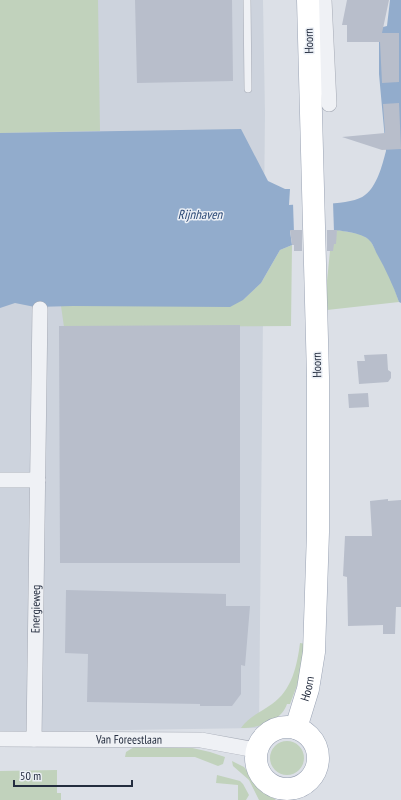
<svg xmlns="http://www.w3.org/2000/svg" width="401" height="800" font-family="'PT Sans Narrow',sans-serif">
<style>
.built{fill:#cdd3dd}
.green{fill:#c1d2bc}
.water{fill:#92accc}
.pier{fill:#dce0e7}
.building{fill:#b8becb}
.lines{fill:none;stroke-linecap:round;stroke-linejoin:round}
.lane-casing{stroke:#a5aab5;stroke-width:8}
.street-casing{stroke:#a5aab5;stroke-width:16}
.primary-casing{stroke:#9aa3b4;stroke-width:23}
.lane{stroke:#eff1f5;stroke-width:7}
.street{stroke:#eff1f5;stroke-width:15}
.primary{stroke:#fff;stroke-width:22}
.labels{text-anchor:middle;stroke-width:3;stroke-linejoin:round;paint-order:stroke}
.street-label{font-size:12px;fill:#242d3f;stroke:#ebeff5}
.water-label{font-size:13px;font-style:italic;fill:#2b4976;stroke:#ebeff5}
</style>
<rect width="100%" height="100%" fill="#dce0e7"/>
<!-- built -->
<path class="built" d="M 0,0 L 263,0 L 265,113 L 259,728 L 0,732 Z"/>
<!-- green -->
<path class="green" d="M 0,0 L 98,0 L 100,131 L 0,133 Z
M 337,230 L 360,234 L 370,240 L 390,276 L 399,302 L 327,310 L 327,281 L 330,251 L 333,251 L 333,244 Z
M 292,245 L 291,326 L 64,327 L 61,306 L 243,300 L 261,283 L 280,250 Z
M 300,643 L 306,644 L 302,672 L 290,704 L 287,704 C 281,722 258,728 241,728 C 248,717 261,712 272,704 C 292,690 297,666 300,643 Z
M270 758a17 17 0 1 1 34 0a17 17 0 1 1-34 0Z
M 134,747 L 188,747 L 210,752 L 225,757 L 223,764 L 218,766 L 195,757 L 125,757 L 126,752 Z
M 232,761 L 244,767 L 260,788 L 276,800 L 259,800 L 249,780 L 233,766 Z
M 57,770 L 57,793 L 61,793 L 61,800 L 0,800 L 0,771 Z
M 217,775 L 240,781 L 243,784 L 249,795 L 246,800 L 238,800 L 238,785 L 216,783 Z"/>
<!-- water -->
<path class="water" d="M 390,0 L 401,0 L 401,303 L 399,302 C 393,285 386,270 377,254 C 375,250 373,244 370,241 C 359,228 306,228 290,231 L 292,245 L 280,250 L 261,283 L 243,300 L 230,307 L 73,306 L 35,307 L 15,303 L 0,308 L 0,133 L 241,129 L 268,181 L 285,189 L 290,189 L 289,205 C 307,204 352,206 365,195 C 377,186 382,166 386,151 L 379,74 L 379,28 L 387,26 Z"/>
<!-- pier -->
<path class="pier" d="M 333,202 L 334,232 L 294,233 L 293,203 Z"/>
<!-- building -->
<path class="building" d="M 135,0 L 232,0 L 233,81 L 137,83 Z
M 347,0 L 389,0 L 382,33 L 399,33 L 399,82 L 382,83 L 380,42 L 347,42 L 347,25 L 342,25 Z
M 399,103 L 401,149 L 382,150 L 342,137 L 385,133 L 383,104 Z
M 290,230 L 302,230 L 302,251 L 294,251 L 294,245 L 292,245 Z
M 327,230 L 337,230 L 336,244 L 334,244 L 333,251 L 327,251 Z
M 240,325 L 240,563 L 60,563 L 59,326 Z
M 387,354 L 388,370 L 391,372 L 391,378 L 388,382 L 359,384 L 357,361 L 365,361 L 364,355 Z
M 368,393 L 369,407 L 349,408 L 348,394 Z
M 388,499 L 388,501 L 401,500 L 401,607 L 396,607 L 395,634 L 383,634 L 383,625 L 348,626 L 347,577 L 343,576 L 345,536 L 372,536 L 370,501 Z
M 66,590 L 226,594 L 226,606 L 250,606 L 245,666 L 241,665 L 241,694 L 232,706 L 200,706 L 200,704 L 87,702 L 88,654 L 65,653 Z"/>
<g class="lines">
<!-- lane casing -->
<g class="lane-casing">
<path id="lane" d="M 247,0 L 248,89"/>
</g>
<!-- street casing -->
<g class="street-casing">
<g id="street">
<path d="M 324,0 L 329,104"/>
<path d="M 0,480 L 38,480"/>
<path id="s1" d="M 0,739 L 201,740 L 256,750"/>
<path id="s2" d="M 34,739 L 40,309"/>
</g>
</g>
<!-- primary casing -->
<g class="primary-casing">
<g id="primary">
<circle cx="287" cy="758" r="31"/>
<path id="s3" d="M 296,728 L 308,689 L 314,652 L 318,532 L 318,377 L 308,0"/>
</g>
</g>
<!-- lane -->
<use href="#lane" class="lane"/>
<!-- street -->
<use href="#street" class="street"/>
<!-- primary -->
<use href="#primary" class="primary"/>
</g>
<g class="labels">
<!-- street labels -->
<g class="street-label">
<text transform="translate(309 41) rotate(-91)" y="4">Hoorn</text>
<text transform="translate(317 365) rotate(-91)" y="4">Hoorn</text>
<text dy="4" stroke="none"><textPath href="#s2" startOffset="130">Energieweg</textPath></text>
<text dy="4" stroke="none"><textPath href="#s3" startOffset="41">Hoorn</textPath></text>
<text dy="4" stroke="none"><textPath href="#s1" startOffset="129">Van Foreestlaan</textPath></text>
</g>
<!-- water labels -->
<g class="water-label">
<text x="200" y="219">Rijnhaven</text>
</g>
</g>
<!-- scale -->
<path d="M14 780v6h118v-6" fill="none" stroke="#242d3f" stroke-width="2"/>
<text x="20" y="780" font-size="12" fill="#242d3f" stroke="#ebeff5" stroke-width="3" paint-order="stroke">50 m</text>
</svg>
